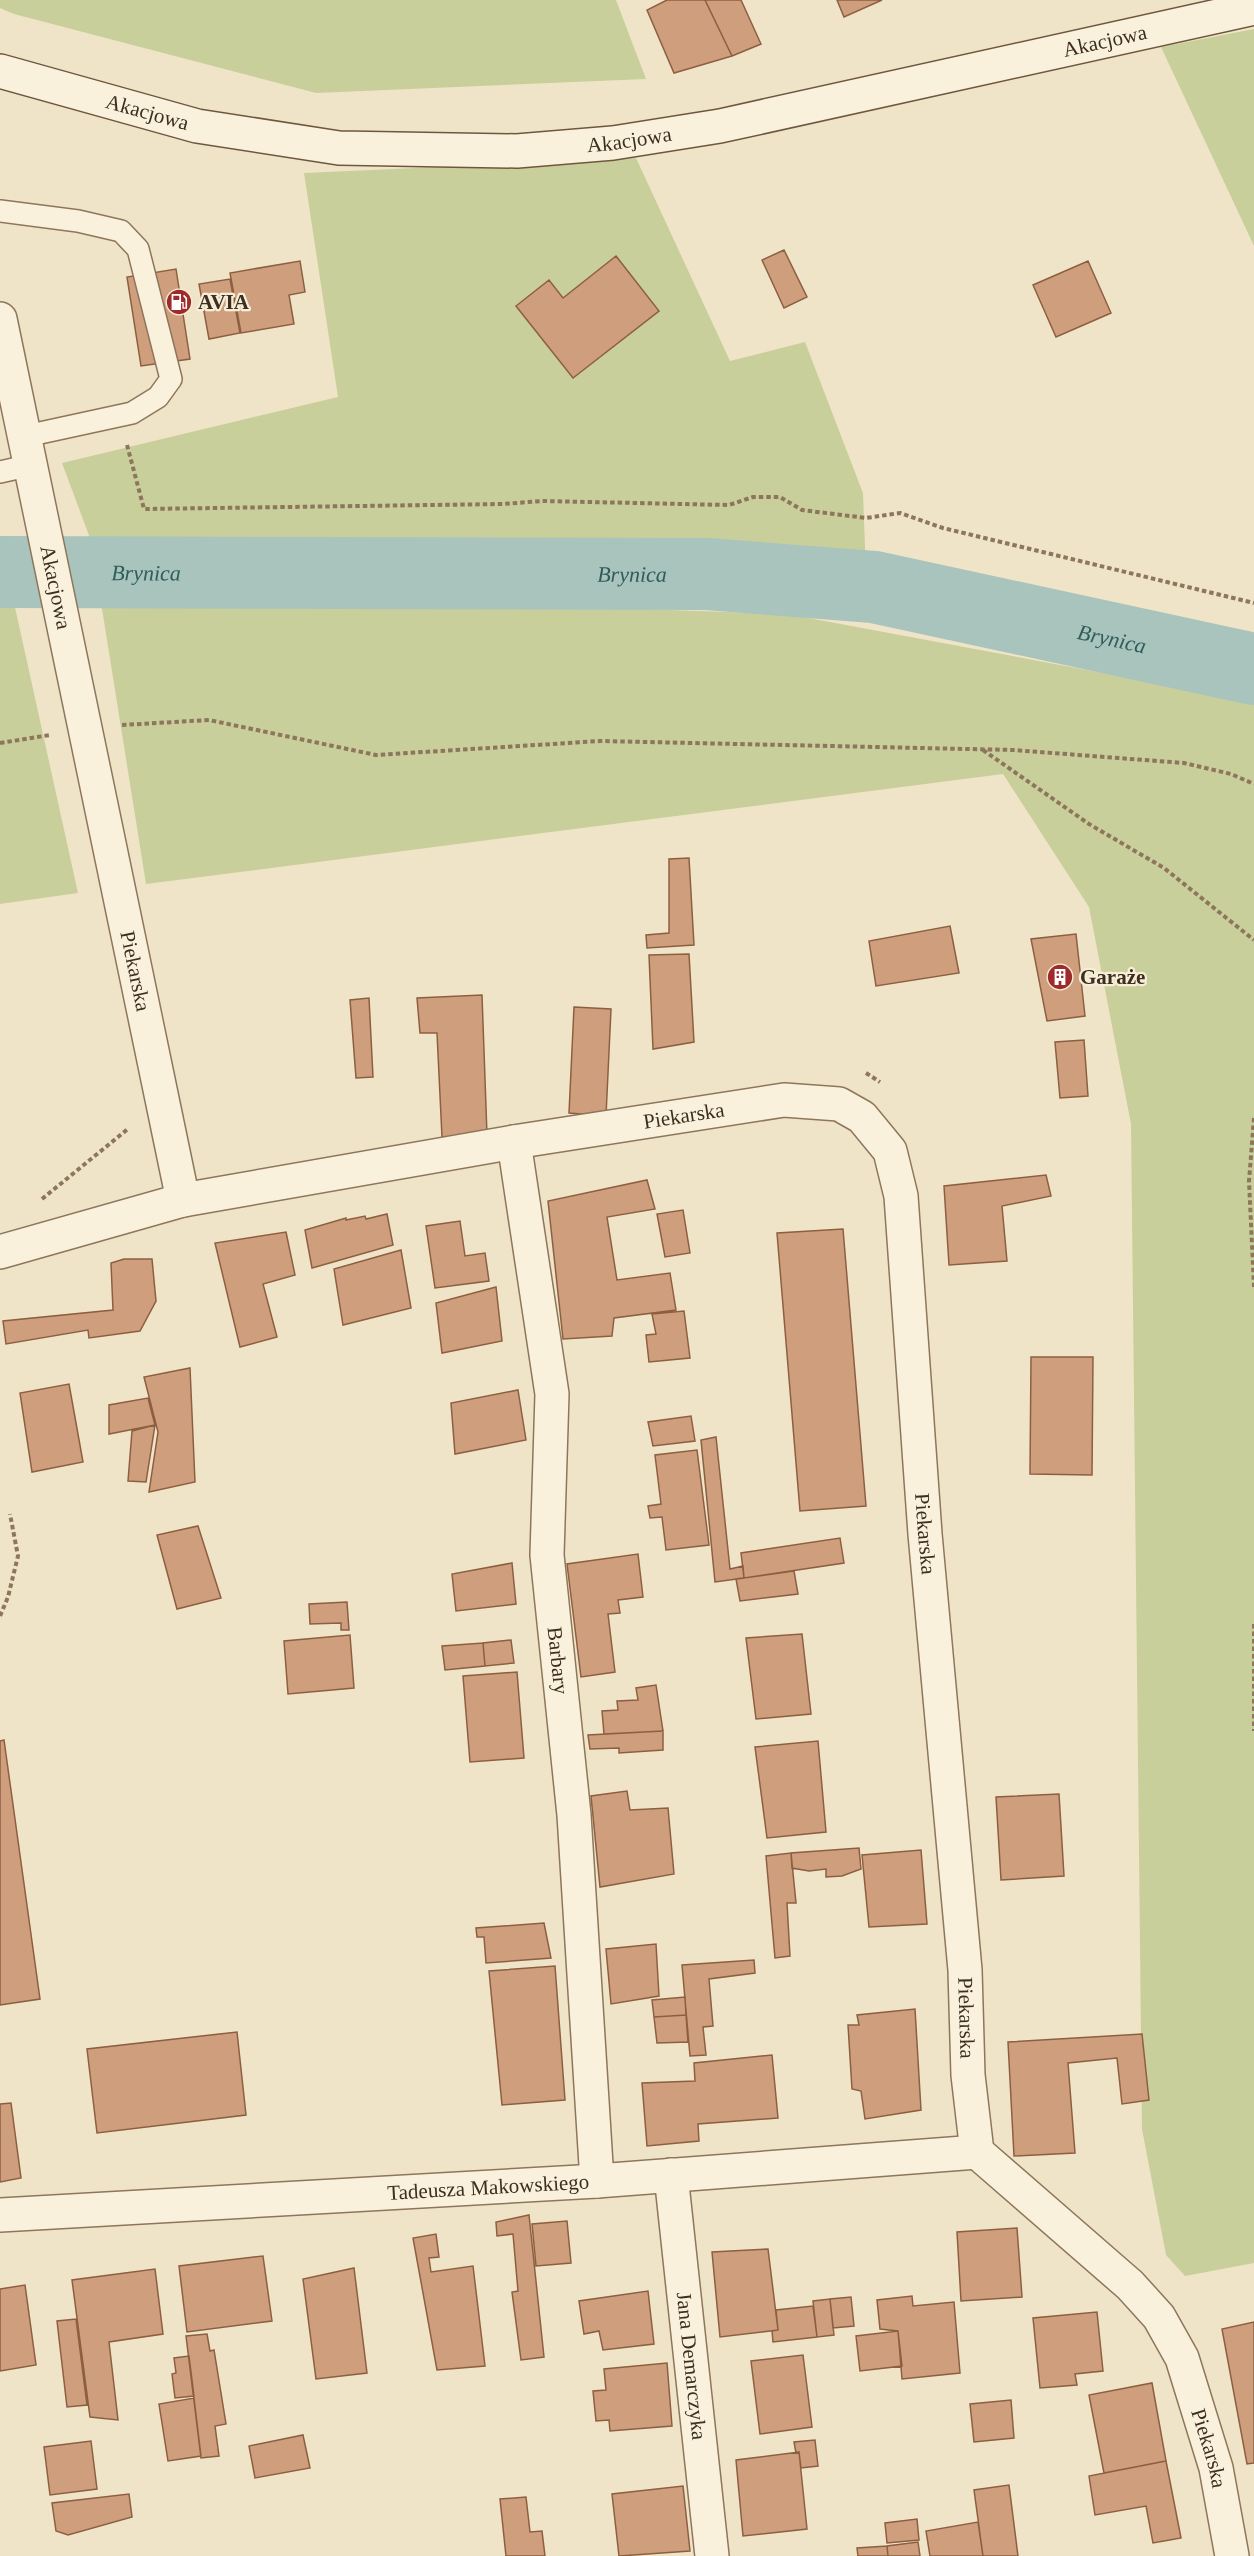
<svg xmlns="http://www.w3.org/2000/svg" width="1254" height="2556" font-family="'Times New Roman',serif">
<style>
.green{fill:#c9cf9b}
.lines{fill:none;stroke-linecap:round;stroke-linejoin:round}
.river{stroke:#a9c4bc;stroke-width:72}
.building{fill:#cf9f7d;stroke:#8d5f41;stroke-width:1.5}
.lane-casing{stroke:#8d765c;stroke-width:24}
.street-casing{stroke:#8d765c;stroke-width:36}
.secondary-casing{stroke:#6f573f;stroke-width:36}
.path{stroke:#8d765c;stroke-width:4;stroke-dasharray:4.5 3;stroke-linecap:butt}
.lane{stroke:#faf1dc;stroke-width:21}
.street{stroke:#faf1dc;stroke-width:33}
.secondary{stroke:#faf1dc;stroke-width:33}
.labels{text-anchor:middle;stroke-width:4.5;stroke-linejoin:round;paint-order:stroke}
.street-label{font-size:21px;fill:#3d2e20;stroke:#f7eed8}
.poi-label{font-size:21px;font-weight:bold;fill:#3d2e20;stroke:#f7eed8;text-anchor:start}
.water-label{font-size:22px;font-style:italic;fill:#2f5d5a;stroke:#f7eed8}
</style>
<rect width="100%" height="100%" fill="#f0e4c8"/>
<!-- green -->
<path class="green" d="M 0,0 L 616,0 L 646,79 L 316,93 L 14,14 L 0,8 Z
M 1254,29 L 1254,246 L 1161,47 Z
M 636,158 L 730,361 L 805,342 L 863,493 L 866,574 L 741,561 L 94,549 L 62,463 L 338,397 L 304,173 Z
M 0,589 L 11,589 L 78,893 L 0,904 Z
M 99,590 L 787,614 L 1254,701 L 1254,2263 L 1185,2276 L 1166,2255 L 1142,2129 L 1131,1124 L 1089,907 L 1003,774 L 146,884 Z"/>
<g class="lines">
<!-- river -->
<path class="river" id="s1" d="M 0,572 L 707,574 L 874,587 L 1254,669"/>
</g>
<!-- building -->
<path class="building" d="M 667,0 L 705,0 L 732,56 L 674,73 L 647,10 Z
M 705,0 L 741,0 L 761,44 L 732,56 Z
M 837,0 L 882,0 L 844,17 Z
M 784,250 L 807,297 L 784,308 L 762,260 Z
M 616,256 L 659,311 L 573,378 L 516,306 L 549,280 L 563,298 Z
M 300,261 L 305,292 L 289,295 L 294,324 L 241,333 L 230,273 Z
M 1088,261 L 1111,313 L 1056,337 L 1033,285 Z
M 176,269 L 190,359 L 141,366 L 127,277 Z
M 230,279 L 240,333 L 209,339 L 199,284 Z
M 689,858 L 694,945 L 647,948 L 646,935 L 669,933 L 669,859 Z
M 950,926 L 959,973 L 876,986 L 869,941 Z
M 1076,934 L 1085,1016 L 1047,1021 L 1031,939 Z
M 689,954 L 694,1042 L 653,1049 L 649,955 Z
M 482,995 L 487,1135 L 442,1137 L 437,1033 L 420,1033 L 417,998 Z
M 369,998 L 373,1077 L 356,1078 L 350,1000 Z
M 574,1007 L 611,1009 L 606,1116 L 569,1113 Z
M 1084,1040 L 1088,1096 L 1060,1098 L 1055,1042 Z
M 1046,1175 L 1051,1196 L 1002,1206 L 1007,1261 L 949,1265 L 944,1186 Z
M 647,1180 L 655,1209 L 607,1217 L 617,1280 L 670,1273 L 676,1310 L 614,1318 L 612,1336 L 563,1339 L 548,1201 Z
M 683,1210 L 690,1253 L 665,1257 L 657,1214 Z
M 387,1214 L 393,1245 L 312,1268 L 305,1230 L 346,1218 L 346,1220 L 365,1216 L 366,1219 Z
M 460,1221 L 465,1256 L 485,1253 L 489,1281 L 435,1288 L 426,1226 Z
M 843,1229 L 866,1506 L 800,1511 L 777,1233 Z
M 286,1232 L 295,1275 L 263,1284 L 277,1337 L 240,1347 L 215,1243 Z
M 401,1250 L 411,1308 L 343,1325 L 334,1269 Z
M 124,1259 L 152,1259 L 156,1301 L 140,1331 L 89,1338 L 88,1330 L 6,1344 L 3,1321 L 113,1310 L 111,1263 Z
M 496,1287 L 502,1341 L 442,1353 L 436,1303 Z
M 684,1311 L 690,1358 L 649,1362 L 646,1335 L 656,1334 L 652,1314 Z
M 1031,1357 L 1093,1357 L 1092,1475 L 1030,1474 Z
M 190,1368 L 195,1482 L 149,1492 L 158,1432 L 144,1377 Z
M 69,1384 L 83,1462 L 32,1472 L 20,1393 Z
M 518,1390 L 526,1440 L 455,1454 L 451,1403 Z
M 148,1398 L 155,1425 L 109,1434 L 109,1405 Z
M 691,1416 L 695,1441 L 653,1446 L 648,1422 Z
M 155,1425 L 146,1482 L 128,1481 L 132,1431 Z
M 716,1437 L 730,1569 L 743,1566 L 744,1578 L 715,1582 L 701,1440 Z
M 697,1450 L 709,1545 L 666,1550 L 662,1517 L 650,1518 L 648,1506 L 661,1504 L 655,1455 Z
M 198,1526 L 221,1598 L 177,1609 L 157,1535 Z
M 840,1538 L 844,1563 L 744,1578 L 741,1553 Z
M 638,1554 L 643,1597 L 618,1600 L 620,1613 L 608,1614 L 615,1672 L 581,1677 L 567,1564 Z
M 512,1563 L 516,1604 L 456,1611 L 452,1574 Z
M 794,1571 L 798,1594 L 740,1601 L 736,1579 Z
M 347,1602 L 349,1630 L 341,1630 L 341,1623 L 310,1624 L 309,1604 Z
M 802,1634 L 811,1714 L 756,1719 L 746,1638 Z
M 350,1635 L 354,1688 L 288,1694 L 284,1641 Z
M 511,1640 L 514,1663 L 485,1666 L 483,1643 Z
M 483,1643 L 485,1666 L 445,1670 L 442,1646 Z
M 517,1672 L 524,1758 L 470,1762 L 463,1676 Z
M 656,1685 L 663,1731 L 604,1734 L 602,1711 L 618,1710 L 617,1701 L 638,1700 L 636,1688 Z
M 663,1731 L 663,1750 L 619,1753 L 619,1748 L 590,1749 L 588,1735 Z
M 4,1740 L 40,1999 L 0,2005 L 0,1741 Z
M 818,1741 L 826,1832 L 767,1838 L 755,1747 Z
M 627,1791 L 630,1810 L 668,1808 L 674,1874 L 600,1887 L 591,1796 Z
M 1059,1794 L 1064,1876 L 1001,1880 L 996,1797 Z
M 859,1848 L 861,1869 L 842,1876 L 826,1877 L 826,1869 L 809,1871 L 792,1868 L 791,1853 Z
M 921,1850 L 927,1924 L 869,1927 L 862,1855 Z
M 791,1853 L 796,1903 L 787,1903 L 790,1956 L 775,1958 L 766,1856 Z
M 544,1923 L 551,1958 L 486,1963 L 484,1937 L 477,1937 L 476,1928 Z
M 656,1944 L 659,1996 L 611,2004 L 606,1949 Z
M 754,1960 L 755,1973 L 709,1979 L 713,2026 L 703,2027 L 706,2055 L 690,2056 L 682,1965 Z
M 555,1966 L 565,2100 L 502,2105 L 489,1971 Z
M 685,1997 L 686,2015 L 654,2017 L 652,2000 Z
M 915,2009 L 921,2110 L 865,2119 L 861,2091 L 852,2089 L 848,2025 L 859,2025 L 857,2015 Z
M 686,2015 L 688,2042 L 657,2043 L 654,2017 Z
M 237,2032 L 246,2115 L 97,2133 L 87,2049 Z
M 1142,2034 L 1149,2100 L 1122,2104 L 1117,2058 L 1068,2063 L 1075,2153 L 1014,2156 L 1008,2042 Z
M 772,2055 L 778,2118 L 698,2124 L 699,2141 L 647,2146 L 642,2083 L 695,2081 L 694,2063 Z
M 11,2103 L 21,2178 L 0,2182 L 0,2104 Z
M 529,2215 L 544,2357 L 521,2360 L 512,2292 L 518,2291 L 513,2234 L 497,2236 L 496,2222 Z
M 567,2221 L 571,2263 L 536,2266 L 532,2224 Z
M 1017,2228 L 1022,2297 L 961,2301 L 957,2232 Z
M 436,2234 L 439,2257 L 429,2258 L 431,2272 L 473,2266 L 485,2366 L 437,2370 L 413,2238 Z
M 768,2249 L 778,2330 L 720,2337 L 712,2252 Z
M 263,2256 L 272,2321 L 187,2332 L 179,2266 Z
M 354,2268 L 367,2373 L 316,2379 L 303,2279 Z
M 155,2269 L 163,2334 L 109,2342 L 118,2420 L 90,2417 L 72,2280 Z
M 25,2285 L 36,2365 L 0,2371 L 0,2289 Z
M 648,2291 L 654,2344 L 603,2350 L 599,2331 L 584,2334 L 579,2301 Z
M 912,2296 L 913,2306 L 954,2302 L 960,2373 L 902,2379 L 898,2331 L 880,2329 L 877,2300 Z
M 851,2297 L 854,2326 L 833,2328 L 830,2299 Z
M 830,2299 L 834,2335 L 817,2337 L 813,2301 Z
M 813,2306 L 817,2337 L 773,2342 L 772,2331 L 778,2330 L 776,2310 Z
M 1097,2312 L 1103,2371 L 1075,2374 L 1077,2385 L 1040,2388 L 1033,2318 Z
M 76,2319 L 87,2405 L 67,2407 L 57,2321 Z
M 1254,2322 L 1254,2463 L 1247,2464 L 1222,2329 Z
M 898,2331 L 902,2366 L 860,2371 L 856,2336 Z
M 207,2334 L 210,2351 L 214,2350 L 226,2424 L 215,2426 L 219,2456 L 201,2458 L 186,2336 Z
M 803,2355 L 812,2427 L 760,2434 L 751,2361 Z
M 189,2356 L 194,2396 L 175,2398 L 172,2374 L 176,2373 L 174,2358 Z
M 667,2363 L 672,2426 L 610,2431 L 609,2420 L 596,2421 L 593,2391 L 606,2390 L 604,2369 Z
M 1152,2383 L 1166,2461 L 1104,2473 L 1089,2395 Z
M 194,2398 L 201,2456 L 168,2461 L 159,2404 Z
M 1011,2400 L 1014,2438 L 974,2442 L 970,2404 Z
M 303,2435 L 310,2468 L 255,2478 L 249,2446 Z
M 815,2440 L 818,2466 L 801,2468 L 799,2452 L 796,2453 L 794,2442 Z
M 91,2441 L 97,2489 L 50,2495 L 44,2447 Z
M 799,2452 L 807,2529 L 743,2536 L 736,2460 Z
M 1166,2461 L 1181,2538 L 1153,2543 L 1146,2506 L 1095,2515 L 1089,2476 Z
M 1009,2485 L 1018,2556 L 983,2556 L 974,2490 Z
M 683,2486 L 690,2551 L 619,2556 L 612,2494 Z
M 129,2494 L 132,2517 L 68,2535 L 56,2531 L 52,2503 Z
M 526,2497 L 530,2532 L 542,2531 L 545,2556 L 506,2556 L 500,2499 Z
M 917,2519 L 919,2540 L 887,2543 L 885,2523 Z
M 978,2522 L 983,2556 L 930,2556 L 926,2531 Z
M 918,2542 L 920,2556 L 888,2556 L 887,2546 Z
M 887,2546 L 888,2556 L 858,2556 L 857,2548 Z"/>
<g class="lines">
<!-- lane casing -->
<g class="lane-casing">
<path id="lane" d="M 0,211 L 78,221 L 121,231 L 138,249 L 171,379 L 158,397 L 132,413 L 26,436
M 0,472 L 31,465"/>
</g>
<!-- street casing -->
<g class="street-casing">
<g id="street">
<path id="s2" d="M 0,319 L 183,1200"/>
<path id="s3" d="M 514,1142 L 552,1394 L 547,1555 L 574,1815 L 597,2181"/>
<path id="s4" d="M 0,1252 L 183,1200 L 514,1142 L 784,1100 L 839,1104 L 862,1117 L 890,1151 L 901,1196 L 925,1534 L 965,1970 L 968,2075 L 977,2152 L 1130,2285 L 1159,2317 L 1182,2358 L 1216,2468 L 1232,2556"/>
<path id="s5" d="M 671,2175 L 712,2556"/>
<path id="s6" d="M 0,2215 L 597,2181 L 977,2152"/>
</g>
</g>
<!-- secondary casing -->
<g class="secondary-casing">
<g id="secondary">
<path id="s7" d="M 0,71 L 197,126 L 339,148 L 517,151 L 613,143 L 720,126 L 1254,8"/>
</g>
</g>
<!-- path -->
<path class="path" d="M 127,445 L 144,509 L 503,504 L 542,501 L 729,505 L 753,497 L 780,497 L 802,510 L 866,518 L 900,513 L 943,528 L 1254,603
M 122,725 L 209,720 L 376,755 L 600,741 L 1013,750 L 1184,763 L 1231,774 L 1254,784
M 0,743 L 50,735
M 983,750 L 1089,824 L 1164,868 L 1254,940
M 866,1073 L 880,1082
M 1254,1118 L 1249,1181 L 1254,1287
M 42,1199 L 129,1128
M 0,1616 L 8,1597 L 18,1556 L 10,1514
M 1254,1624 L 1254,1731"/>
<!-- lane -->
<use href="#lane" class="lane"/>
<!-- street -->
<use href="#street" class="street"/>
<!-- secondary -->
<use href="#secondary" class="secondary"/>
</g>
<!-- icons -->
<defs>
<g id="fuel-disc" transform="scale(1.35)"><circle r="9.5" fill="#9e2a2b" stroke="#f7eed8"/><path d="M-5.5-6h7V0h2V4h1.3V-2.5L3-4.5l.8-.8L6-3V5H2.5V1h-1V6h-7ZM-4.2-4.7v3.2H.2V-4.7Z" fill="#fff"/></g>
<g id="building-disc" transform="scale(1.35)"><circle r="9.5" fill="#9e2a2b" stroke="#f7eed8"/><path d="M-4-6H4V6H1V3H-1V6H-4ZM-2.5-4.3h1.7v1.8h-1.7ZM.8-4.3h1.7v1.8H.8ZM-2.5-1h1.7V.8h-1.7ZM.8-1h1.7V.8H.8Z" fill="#fff"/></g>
</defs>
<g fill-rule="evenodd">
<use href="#fuel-disc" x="179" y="302"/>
<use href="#building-disc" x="1060" y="977"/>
</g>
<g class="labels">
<!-- street labels -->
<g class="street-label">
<text dy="7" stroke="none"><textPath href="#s7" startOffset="1125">Akacjowa</textPath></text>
<text dy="7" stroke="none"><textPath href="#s7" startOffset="153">Akacjowa</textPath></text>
<text dy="7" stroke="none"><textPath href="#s7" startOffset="639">Akacjowa</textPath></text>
<text dy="7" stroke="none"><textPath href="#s2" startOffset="274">Akacjowa</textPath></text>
<text dy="7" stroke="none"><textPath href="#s2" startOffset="666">Piekarska</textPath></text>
<text dy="7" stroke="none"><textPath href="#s4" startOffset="698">Piekarska</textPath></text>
<text dy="7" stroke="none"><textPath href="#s4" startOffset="1310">Piekarska</textPath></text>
<text dy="7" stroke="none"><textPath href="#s3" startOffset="522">Barbary</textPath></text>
<text dy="7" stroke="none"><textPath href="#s4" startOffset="1796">Piekarska</textPath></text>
<text dy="7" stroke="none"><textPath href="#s6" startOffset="489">Tadeusza Makowskiego</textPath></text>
<text dy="7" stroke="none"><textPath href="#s5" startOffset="192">Jana Demarczyka</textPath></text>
<text dy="7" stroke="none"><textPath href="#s4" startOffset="2318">Piekarska</textPath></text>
</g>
<!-- poi labels -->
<g class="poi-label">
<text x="198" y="309">AVIA</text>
<text x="1080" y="984">Garaże</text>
</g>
<!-- water labels -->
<g class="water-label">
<text dy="8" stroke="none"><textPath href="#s1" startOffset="146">Brynica</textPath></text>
<text dy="8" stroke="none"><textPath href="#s1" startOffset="632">Brynica</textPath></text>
<text dy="8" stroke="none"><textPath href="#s1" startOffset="1118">Brynica</textPath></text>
</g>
</g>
</svg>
